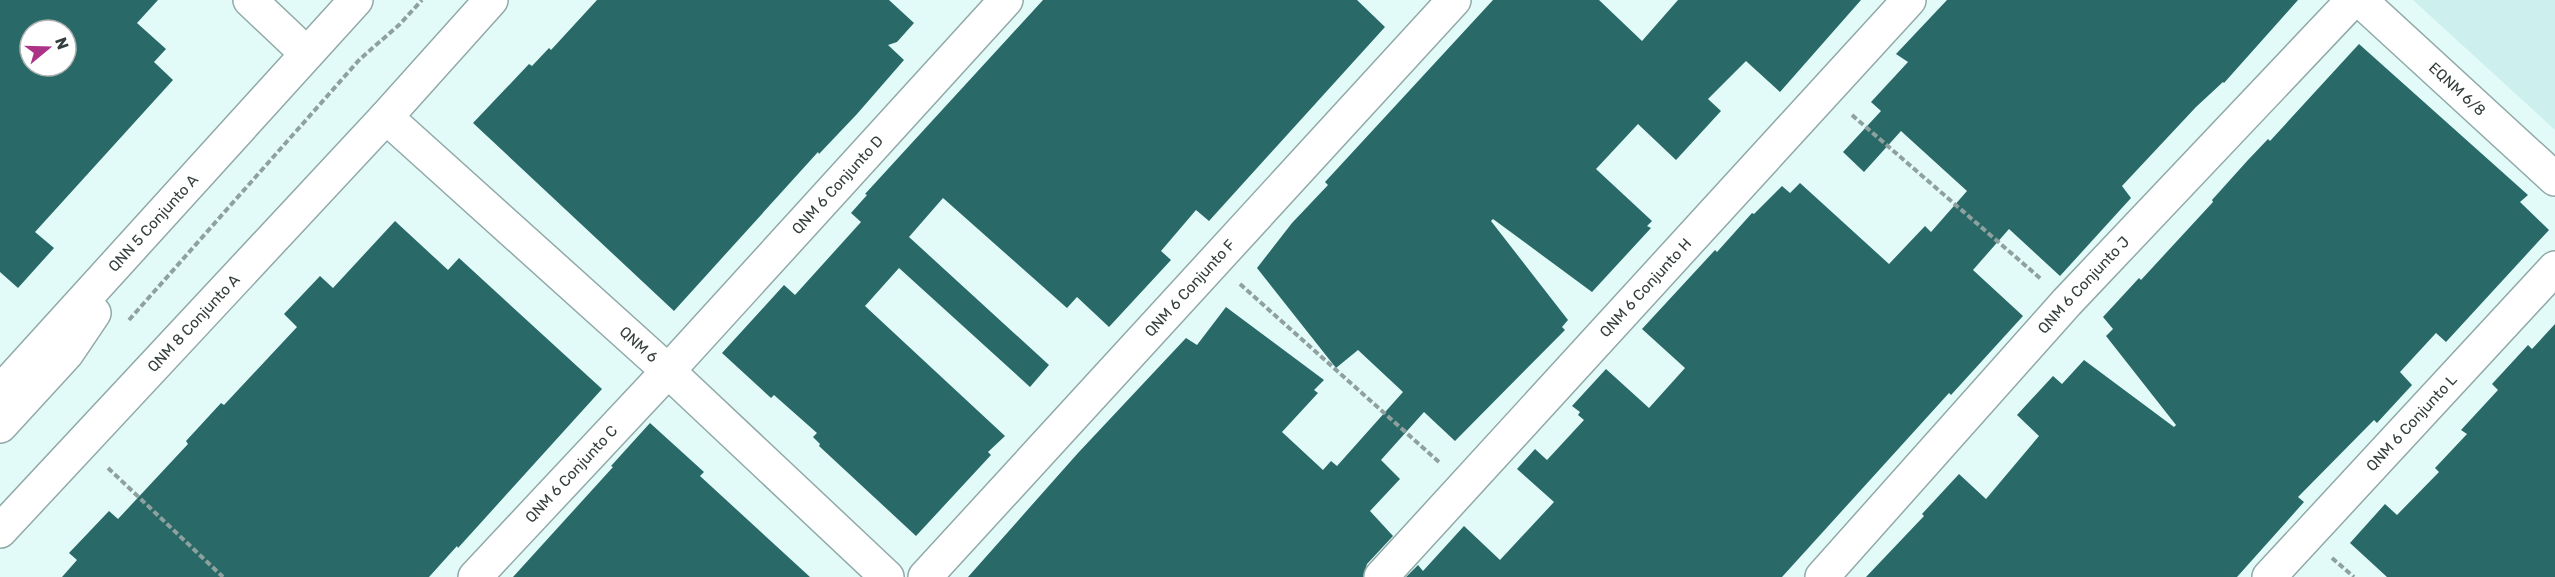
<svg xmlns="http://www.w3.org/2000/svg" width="2555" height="577" font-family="Rubik,sans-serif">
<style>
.built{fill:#cdefed}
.building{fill:#296967;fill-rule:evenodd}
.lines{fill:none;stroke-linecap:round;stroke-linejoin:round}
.street-casing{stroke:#91a9a8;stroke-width:36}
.secondary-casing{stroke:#91a9a8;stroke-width:36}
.path{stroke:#8fa19f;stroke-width:4;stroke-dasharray:6 3;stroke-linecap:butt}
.street{stroke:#fff;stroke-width:33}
.secondary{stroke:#fff;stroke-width:33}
.labels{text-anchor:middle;stroke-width:6;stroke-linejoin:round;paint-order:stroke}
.street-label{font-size:15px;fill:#343e3d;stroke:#fff}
</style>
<rect width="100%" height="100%" fill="#e2fbf9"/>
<!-- built -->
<path class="built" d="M 2413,0 L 2555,0 L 2555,130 Z"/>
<!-- building -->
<path class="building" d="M 0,0 L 158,0 L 137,23 L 166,49 L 154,62 L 173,80 L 35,232 L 54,248 L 18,288 L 0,272 ZM 30,30 L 66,30 L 66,66 L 30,66 Z
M 597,0 L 889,0 L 914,23 L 897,42 L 888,45 L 904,60 L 857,114 L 819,154 L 818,152 L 674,311 L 473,123 L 529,64 L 532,66 L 549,48 L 551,50 Z
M 1043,0 L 1357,0 L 1385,27 L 1209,221 L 1196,210 L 1161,251 L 1171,260 L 1109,327 L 1077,297 L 1067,308 L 943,198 L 909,237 L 1049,365 L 1030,387 L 899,268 L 865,306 L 1005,436 L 988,452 L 991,455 L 916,536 L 819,446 L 820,444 L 813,437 L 817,433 L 774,395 L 771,398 L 722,353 L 784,285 L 795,295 L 861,222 L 851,213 L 867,195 L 865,194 Z
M 1493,0 L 1599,0 L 1642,41 L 1678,0 L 1861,0 L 1780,92 L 1746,61 L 1708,99 L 1721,111 L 1676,160 L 1638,124 L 1596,169 L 1652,221 L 1647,226 L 1651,228 L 1592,292 L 1493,219 L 1491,221 L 1568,320 L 1562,327 L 1565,330 L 1455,441 L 1424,412 L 1381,460 L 1400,479 L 1370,511 L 1393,536 L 1367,564 L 1363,577 L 968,577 L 1078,453 L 1186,338 L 1197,345 L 1226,307 L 1324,380 L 1314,390 L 1318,393 L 1282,432 L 1323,470 L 1331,461 L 1337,466 L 1403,392 L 1358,350 L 1336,368 L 1257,268 L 1292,223 L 1328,185 L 1325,182 Z
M 1947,0 L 2298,0 L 2224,83 L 2223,82 L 2196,107 L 2122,186 L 2131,198 L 2060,276 L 2009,229 L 1973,270 L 2023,316 L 1951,395 L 1949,393 L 1782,577 L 1406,577 L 1418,565 L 1423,571 L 1464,526 L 1500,560 L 1554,502 L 1517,469 L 1535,449 L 1547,460 L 1584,420 L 1578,415 L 1580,412 L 1572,406 L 1606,369 L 1649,408 L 1685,368 L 1642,329 L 1715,250 L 1717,252 L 1752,213 L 1754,214 L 1782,186 L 1790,193 L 1800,183 L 1889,264 L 1925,226 L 1931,232 L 1967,191 L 1901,131 L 1864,172 L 1843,152 L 1881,111 L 1871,102 L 1908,62 L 1896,54 Z
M 2359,44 L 2528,195 L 2520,202 L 2549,230 L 2446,342 L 2436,333 L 2400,372 L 2412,385 L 2377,423 L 2374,420 L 2298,497 L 2304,502 L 2237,577 L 1866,577 L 1924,516 L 1922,514 L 1959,474 L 1986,499 L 2039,436 L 2017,415 L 2053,376 L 2062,384 L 2084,360 L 2174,427 L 2176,425 L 2106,336 L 2113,329 L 2103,317 L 2139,278 L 2141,280 L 2213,202 L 2212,200 L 2248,160 L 2268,139 L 2270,141 Z
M 395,221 L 448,270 L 459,258 L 602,389 L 458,548 L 457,546 L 429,577 L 62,577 L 77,560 L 69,553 L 109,511 L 118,519 L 188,444 L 186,441 L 221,403 L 224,405 L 297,327 L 284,314 L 320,276 L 333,288 Z
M 2555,324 L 2555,577 L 2387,577 L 2350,543 L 2385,504 L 2397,515 L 2439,472 L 2435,468 L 2467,434 L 2461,430 L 2498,390 L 2492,384 L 2528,345 L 2532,349 Z
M 650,423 L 704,472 L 700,476 L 810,577 L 513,577 L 613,467 L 611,466 Z"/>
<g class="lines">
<!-- street casing -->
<g class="street-casing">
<g id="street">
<path d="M 250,0 L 306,53"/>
<path id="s1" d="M 2360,0 L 2555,179"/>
<path id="s2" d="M 386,117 L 668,371 L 887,577"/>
<path id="s3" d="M 475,577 L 668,371 L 1006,0"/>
<path id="s4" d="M 925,577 L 1454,0"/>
<path id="s5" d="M 1381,577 L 1909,0"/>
<path id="s6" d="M 1822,577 L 2067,302 L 2353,0"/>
<path id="s7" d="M 2269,577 L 2555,268"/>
</g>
</g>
<!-- secondary casing -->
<g class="secondary-casing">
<g id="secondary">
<path id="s8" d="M 0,392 L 356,0"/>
<path d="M 0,426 L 67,353 L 94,313"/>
<path id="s9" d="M 0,531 L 386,117 L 491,0"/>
</g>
</g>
<!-- path -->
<path class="path" d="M 1852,115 L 2041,279
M 1240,284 L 1440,463
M 129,320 L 360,59 L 399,25 L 422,0
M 108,468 L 223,577
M 2332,558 L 2354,577"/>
<!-- street -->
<use href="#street" class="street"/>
<!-- secondary -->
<use href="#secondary" class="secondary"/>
</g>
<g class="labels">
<!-- street labels -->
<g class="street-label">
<text dy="5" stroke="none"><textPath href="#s1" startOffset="132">EQNM 6/8</textPath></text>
<text dy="5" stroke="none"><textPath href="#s3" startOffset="534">QNM 6 Conjunto D</textPath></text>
<text dy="5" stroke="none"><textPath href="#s8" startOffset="228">QNN 5 Conjunto A</textPath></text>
<text dy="5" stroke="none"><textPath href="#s6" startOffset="392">QNM 6 Conjunto J</textPath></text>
<text dy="5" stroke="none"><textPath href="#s5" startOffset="392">QNM 6 Conjunto H</textPath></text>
<text dy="5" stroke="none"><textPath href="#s4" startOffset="392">QNM 6 Conjunto F</textPath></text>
<text dy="5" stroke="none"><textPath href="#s9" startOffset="284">QNM 8 Conjunto A</textPath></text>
<text dy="5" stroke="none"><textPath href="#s2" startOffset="340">QNM 6</textPath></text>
<text dy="5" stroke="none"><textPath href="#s7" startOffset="210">QNM 6 Conjunto L</textPath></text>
<text dy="5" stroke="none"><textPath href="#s3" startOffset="141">QNM 6 Conjunto C</textPath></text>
</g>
</g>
<!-- north arrow -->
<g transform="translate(48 48) rotate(71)"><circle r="28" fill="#ffffff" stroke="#aeb2b1" stroke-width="1.5"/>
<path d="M0-4.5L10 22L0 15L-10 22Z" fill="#ab3388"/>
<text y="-9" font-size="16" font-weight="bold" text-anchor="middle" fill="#343e3d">N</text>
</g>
</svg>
